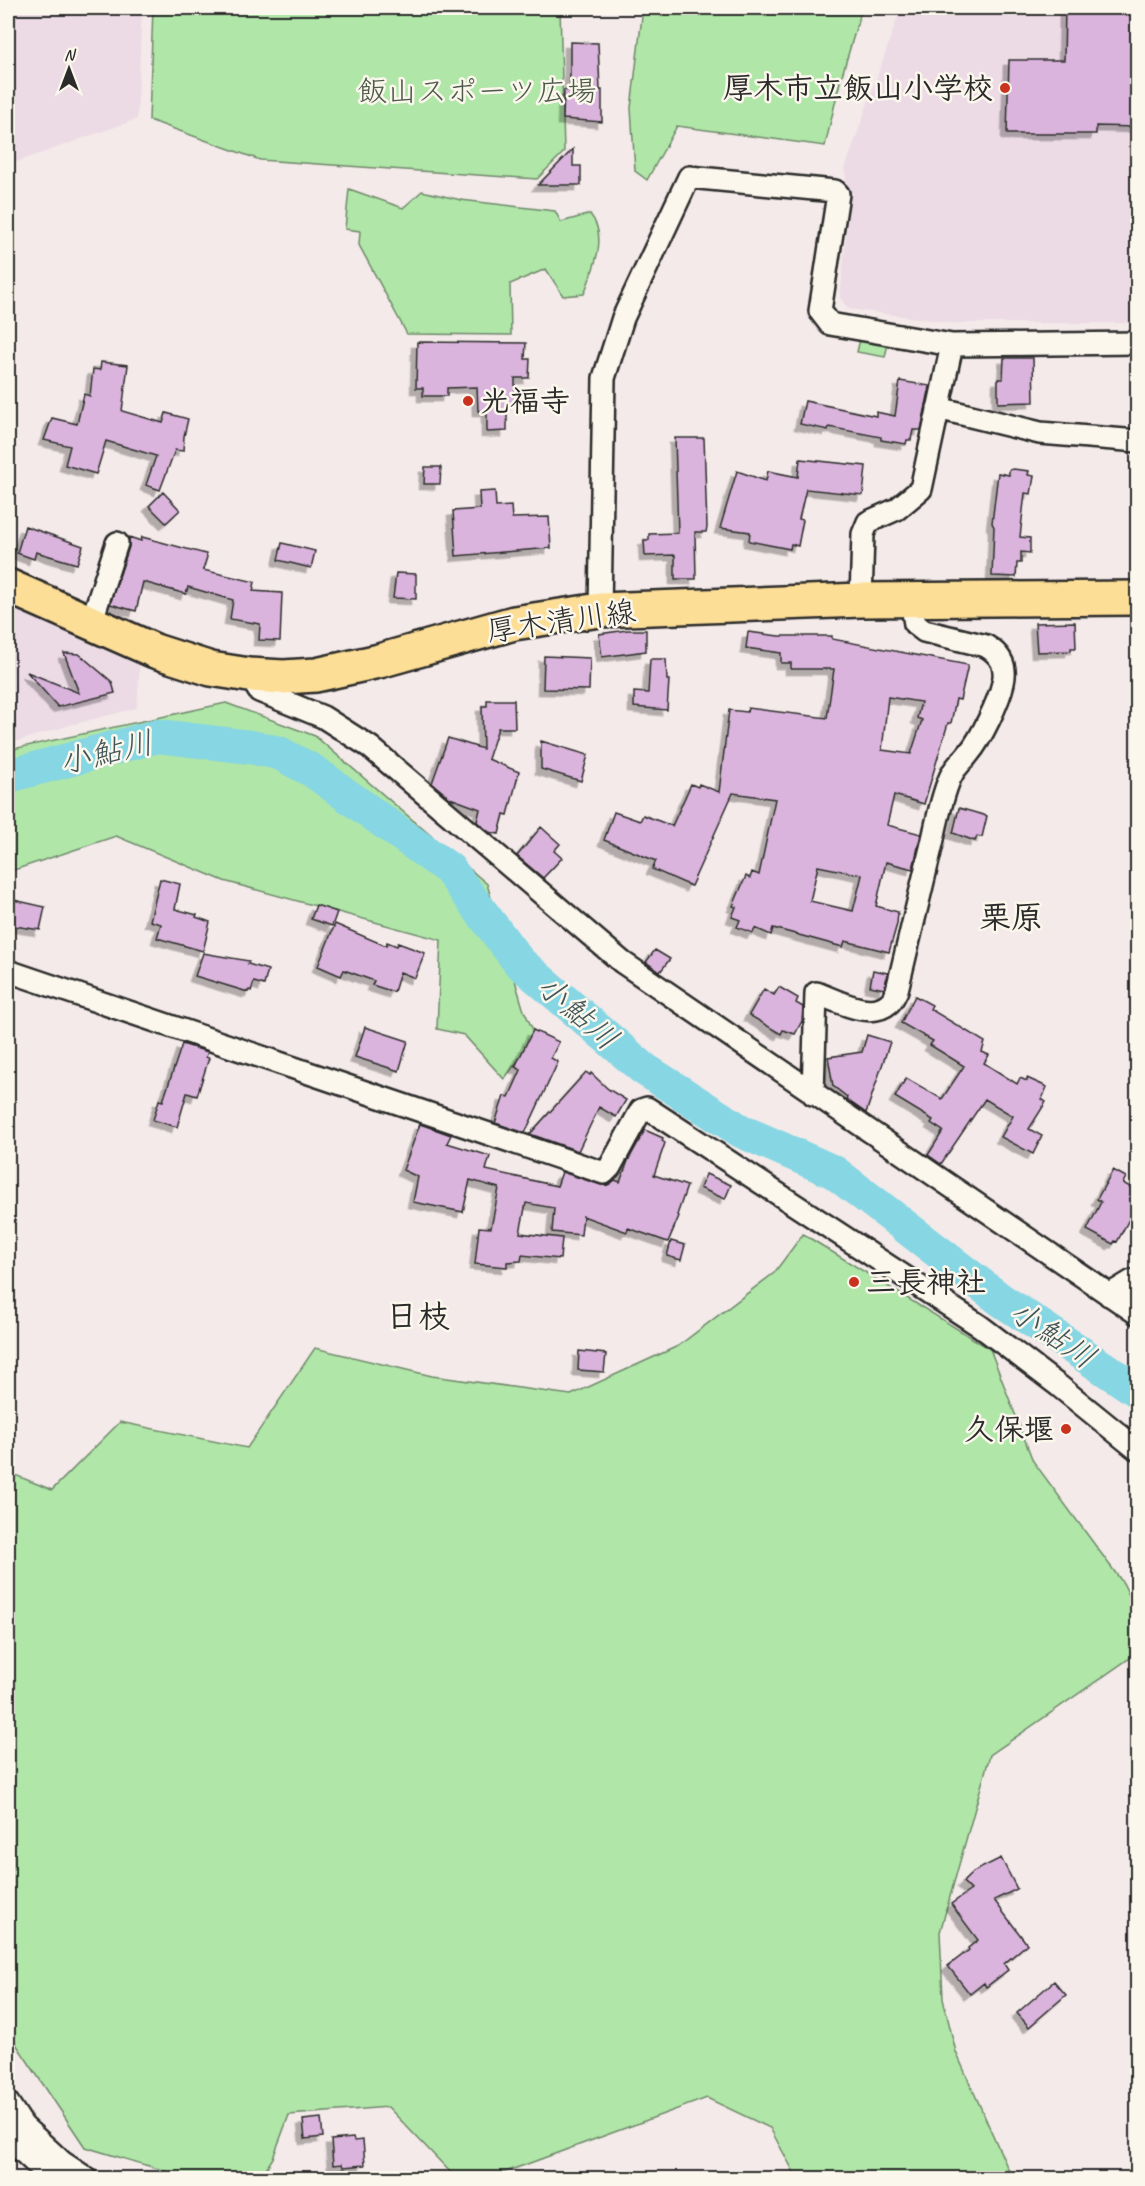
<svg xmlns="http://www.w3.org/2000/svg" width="1145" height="2186" font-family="Caveat,'Klee One',sans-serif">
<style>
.built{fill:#ecdae5}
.green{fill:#b0e6a8;stroke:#6e886a;stroke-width:1.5}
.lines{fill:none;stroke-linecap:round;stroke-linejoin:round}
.river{stroke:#86d6e3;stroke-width:34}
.building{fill:#dab4dc;stroke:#2b2b2b;stroke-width:1.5;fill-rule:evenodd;filter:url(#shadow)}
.minor-casing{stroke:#2b2b2b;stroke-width:26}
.primary-casing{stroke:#2b2b2b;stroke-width:38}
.minor{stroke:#fbf7ec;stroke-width:21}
.primary{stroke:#fdde96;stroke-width:33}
.poi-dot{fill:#c8321e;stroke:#fbf7ec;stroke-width:2}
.labels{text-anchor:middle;stroke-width:5;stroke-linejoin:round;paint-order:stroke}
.poi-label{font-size:30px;font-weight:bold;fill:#2b2b2b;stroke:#fbf7ec;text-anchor:end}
.park-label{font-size:30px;fill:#4c5a4a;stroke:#fbf7ec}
.street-label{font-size:30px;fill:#2b2b2b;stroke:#fbf7ec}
.water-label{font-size:32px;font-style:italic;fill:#425659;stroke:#fbf7ec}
.neighbourhood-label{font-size:32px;font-weight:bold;fill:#2b2b2b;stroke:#fbf7ec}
</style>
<defs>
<filter id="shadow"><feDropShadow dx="-5.5" dy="5.5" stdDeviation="0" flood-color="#0004"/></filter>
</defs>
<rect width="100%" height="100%" fill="#f4eae9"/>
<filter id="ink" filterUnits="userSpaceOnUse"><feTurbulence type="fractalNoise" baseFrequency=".0167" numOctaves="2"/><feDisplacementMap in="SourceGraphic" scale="12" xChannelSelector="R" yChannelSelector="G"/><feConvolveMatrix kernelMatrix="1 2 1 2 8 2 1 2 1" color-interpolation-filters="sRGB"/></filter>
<g filter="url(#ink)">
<!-- built -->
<path class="built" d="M 8,8 L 142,8 L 137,119 L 8,165 Z
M 901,8 L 1137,8 L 1137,323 L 955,323 L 849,309 L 840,298 L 849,207 L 845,169 Z
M 8,600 L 140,657 L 137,708 L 70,725 L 8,744 Z"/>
<!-- green -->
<path class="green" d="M 153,8 L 560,8 L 564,152 L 537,179 L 260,160 L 149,120 Z
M 643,8 L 862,8 L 840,82 L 825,146 L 677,126 L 647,180 L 635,171 L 631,108 Z
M 349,189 L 403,208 L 422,191 L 461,200 L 555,211 L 561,222 L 590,214 C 609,237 593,269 584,294 L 563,296 L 546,269 L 510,284 L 511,335 L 407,334 L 359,245 L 360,231 L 345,229 Z
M 860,339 L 888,344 L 885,357 L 857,352 Z
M 226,703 L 315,736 L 487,884 L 523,1008 L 536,1037 L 504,1079 L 464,1035 L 437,1029 L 441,940 L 224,881 L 116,836 L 8,872 L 8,750 Z
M 803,1234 L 990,1349 L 1033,1461 L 1123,1583 L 1137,1611 L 1137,1653 L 990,1755 L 940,1932 L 943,1999 L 956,2052 L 1012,2178 L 797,2178 L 770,2128 L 707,2098 L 489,2178 L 456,2178 L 388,2107 L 289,2115 L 273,2158 L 260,2178 L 189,2178 L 85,2147 L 8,2032 L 8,1472 L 52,1490 L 120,1422 L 247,1448 L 315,1348 L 432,1376 L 571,1395 L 678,1346 L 774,1273 Z"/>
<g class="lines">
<!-- river -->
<path class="river" d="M 8,776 L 158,736 L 250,747 L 279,753 L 313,771 L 449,869 L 519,962 L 644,1069 L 741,1131 L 834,1172 L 1001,1300 L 1138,1391"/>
</g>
<!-- building -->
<path class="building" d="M 1065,8 L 1137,8 L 1137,28 L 1133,28 L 1132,67 L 1137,67 L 1137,127 L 1096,126 L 1096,134 L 1007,134 L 1009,60 L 1064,60 Z
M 570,42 L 598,43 L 600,90 L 602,90 L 602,122 L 563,119 L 564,90 L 570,91 Z
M 573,149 L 573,166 L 581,166 L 581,185 L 538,185 Z
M 417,342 L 526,343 L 525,359 L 530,359 L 529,378 L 515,378 L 515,404 L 507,404 L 507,431 L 487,432 L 487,411 L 478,411 L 477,387 L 447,388 L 447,396 L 423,396 L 423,388 L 416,388 Z
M 1004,358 L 1033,358 L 1034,402 L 998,403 L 998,379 L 1003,379 Z
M 101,362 L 128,365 L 122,411 L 163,423 L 166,413 L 188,419 L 184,436 L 183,451 L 175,450 L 160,490 L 146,485 L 156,456 L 106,441 L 96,474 L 65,465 L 70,446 L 44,440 L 52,418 L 77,424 L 84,394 L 90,396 L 93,369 L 100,370 Z
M 900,381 L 930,386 L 921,430 L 913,430 L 911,440 L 907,440 L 906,444 L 881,440 L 881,437 L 829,427 L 828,430 L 800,424 L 805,401 L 876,416 L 876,412 L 895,416 Z
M 675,438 L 704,438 L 707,527 L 706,532 L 695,532 L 696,579 L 675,579 L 675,555 L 645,556 L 644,540 L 649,540 L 649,534 L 678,533 Z
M 800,459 L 866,466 L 863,495 L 806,489 L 799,519 L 803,520 L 798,546 L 791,544 L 790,549 L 749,541 L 750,532 L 720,528 L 737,471 L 766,481 L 768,471 L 798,477 Z
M 425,467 L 441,467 L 440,484 L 424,484 Z
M 1013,469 L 1029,471 L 1028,475 L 1034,476 L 1031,494 L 1025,493 L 1020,537 L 1030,538 L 1030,553 L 1021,552 L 1021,563 L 1017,563 L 1016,577 L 992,576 L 994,527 L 992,523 L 998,473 L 1009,475 L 1009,470 Z
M 495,491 L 496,507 L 511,506 L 512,518 L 549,517 L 551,548 L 456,556 L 453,511 L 480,509 L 479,492 Z
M 163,492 L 180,510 L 166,523 L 149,506 Z
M 25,526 L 83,546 L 77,564 L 36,552 L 34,559 L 17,553 Z
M 129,537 L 141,541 L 142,537 L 206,554 L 207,557 L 203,570 L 255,582 L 253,591 L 282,593 L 280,641 L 259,640 L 260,624 L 230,619 L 233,600 L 188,587 L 186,594 L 143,582 L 136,611 L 110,604 L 129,547 Z
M 282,543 L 315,551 L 311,568 L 278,560 Z
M 396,573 L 416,574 L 416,599 L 393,598 Z
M 1075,622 L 1076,648 L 1071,648 L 1071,651 L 1037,652 L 1035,623 Z
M 627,630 L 646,630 L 646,651 L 602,657 L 599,634 Z
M 748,632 L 779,636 L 832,636 L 832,639 L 968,665 L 960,700 L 956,699 L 951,723 L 948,723 L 924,804 L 894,795 L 887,825 L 921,834 L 913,869 L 886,862 L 876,906 L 898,912 L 897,924 L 889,952 L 845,941 L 843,947 L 773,928 L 771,935 L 755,928 L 753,933 L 737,927 L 740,920 L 732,917 L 736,907 L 733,906 L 746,876 L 750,878 L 752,872 L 759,875 L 775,799 L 733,793 L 691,886 L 652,869 L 656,861 L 604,840 L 614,812 L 640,821 L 643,815 L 672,826 L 691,784 L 698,787 L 699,784 L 719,792 L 729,710 L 747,712 L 748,708 L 827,718 L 834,669 L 791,669 L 791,663 L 781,663 L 781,653 L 746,648 ZM 888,697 L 921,702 L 917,718 L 922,720 L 911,754 L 882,750 ZM 818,866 L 862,875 L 853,911 L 810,901 Z
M 64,653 L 79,654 L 112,682 L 115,693 L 58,707 L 27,672 L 79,693 Z
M 544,656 L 590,658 L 589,690 L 543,689 Z
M 650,659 L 666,659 L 667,680 L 669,680 L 667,710 L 634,707 L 634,692 L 648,693 Z
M 487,700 L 514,700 L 515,728 L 498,728 L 488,759 L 519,772 L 508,815 L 504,814 L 499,834 L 489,832 L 477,822 L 480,809 L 450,798 L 432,783 L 448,738 L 483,749 L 482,706 L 487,706 Z
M 541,741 L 588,755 L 581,781 L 541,769 Z
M 959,808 L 987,816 L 982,837 L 977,836 L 975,841 L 953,833 Z
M 541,827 L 560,844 L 554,851 L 562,858 L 543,878 L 517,856 Z
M 160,879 L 180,884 L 175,909 L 197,915 L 196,917 L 210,922 L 203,951 L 157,938 L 161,924 L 150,921 Z
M 14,900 L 45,907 L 40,930 L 8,925 L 10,901 Z
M 316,905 L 337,912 L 332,926 L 311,919 Z
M 335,924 L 386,946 L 387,942 L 397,946 L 398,943 L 425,953 L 415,978 L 400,972 L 394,992 L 372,985 L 374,981 L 344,970 L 341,976 L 318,966 Z
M 655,950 L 670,959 L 660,972 L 646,962 Z
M 203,953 L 249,961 L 248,964 L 268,970 L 264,985 L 254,982 L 251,991 L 249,990 L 248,992 L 195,976 Z
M 873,970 L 888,973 L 884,989 L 870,986 Z
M 779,987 L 798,998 L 796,1003 L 803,1007 L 802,1021 L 795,1034 L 783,1030 L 781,1034 L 749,1015 L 764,989 L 774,995 Z
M 915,996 L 932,1005 L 930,1009 L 985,1042 L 982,1052 L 989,1055 L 984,1063 L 1017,1084 L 1020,1078 L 1027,1081 L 1027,1078 L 1047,1087 L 1042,1099 L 1046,1102 L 1029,1129 L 1042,1136 L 1033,1154 L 1001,1137 L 1013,1116 L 985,1099 L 941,1164 L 928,1155 L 943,1131 L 931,1123 L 933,1120 L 895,1097 L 906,1078 L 942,1099 L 964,1066 L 930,1045 L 933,1041 L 901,1023 Z
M 365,1027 L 408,1041 L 399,1071 L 355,1057 Z
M 533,1030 L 559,1042 L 551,1058 L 558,1062 L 525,1133 L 495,1123 L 504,1096 L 509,1097 L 521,1070 L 515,1067 Z
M 867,1035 L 890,1042 L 866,1113 L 846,1099 L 847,1097 L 833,1086 L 828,1057 L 862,1052 Z
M 182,1044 L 208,1052 L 206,1057 L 209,1058 L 197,1096 L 187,1093 L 177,1127 L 153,1120 L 159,1100 L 163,1101 Z
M 586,1072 L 590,1075 L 591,1073 L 608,1089 L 626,1100 L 616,1117 L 599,1107 L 578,1151 L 530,1134 Z
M 420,1124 L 451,1135 L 447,1143 L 490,1156 L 486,1170 L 557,1186 L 562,1172 L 601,1185 L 607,1185 L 615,1180 L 620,1182 L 628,1161 L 645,1130 L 663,1138 L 662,1141 L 665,1143 L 654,1175 L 687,1186 L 677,1215 L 679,1216 L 668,1242 L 628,1228 L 627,1232 L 583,1216 L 581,1235 L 552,1232 L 554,1208 L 526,1203 L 520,1233 L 562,1238 L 560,1259 L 522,1255 L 521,1261 L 507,1262 L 507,1267 L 475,1264 L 479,1227 L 491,1228 L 499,1188 L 470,1180 L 463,1212 L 413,1202 L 418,1177 L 403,1170 Z
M 1113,1170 L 1126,1177 L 1123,1183 L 1137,1191 L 1137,1204 L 1117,1242 L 1115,1241 L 1113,1244 L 1087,1230 L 1101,1202 L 1097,1199 Z
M 706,1174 L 731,1185 L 725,1199 L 700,1188 Z
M 671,1241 L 685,1245 L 681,1260 L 667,1256 Z
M 579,1351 L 606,1354 L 604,1372 L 578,1370 Z
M 1001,1858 L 1017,1889 L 994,1900 L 1027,1944 L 1004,1964 L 1008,1970 L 986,1987 L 984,1983 L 970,1994 L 948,1966 L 969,1950 L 968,1948 L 978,1940 L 951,1904 L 971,1890 L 963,1882 L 973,1872 Z
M 1054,1981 L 1066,1995 L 1029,2027 L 1017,2013 Z
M 321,2118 L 323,2137 L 305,2139 L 303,2120 Z
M 353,2138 L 354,2141 L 363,2140 L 365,2165 L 343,2167 L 342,2164 L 333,2165 L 331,2140 Z"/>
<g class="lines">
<!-- minor casing -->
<g class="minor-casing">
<path id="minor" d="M 938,408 L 1040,433 L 1138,441
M 861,600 L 863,534 L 868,522 L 897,509 L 921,489 L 952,345
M 600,610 L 604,378 L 623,318 L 689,177 L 835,191 L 838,194 L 820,311 L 830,324 L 952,345 L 1138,343
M 91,623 L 117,543
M 249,675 L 259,691 L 323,717 L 370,747 L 622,962 L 1138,1314
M 8,971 L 604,1173 L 610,1167 L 641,1110 L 647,1108 L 980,1326 L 1059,1386 L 1138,1450
M 813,1094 L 816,993 C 836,1000 870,1020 889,1003 C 893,1000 895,994 897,990 C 908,944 919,898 930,852 C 936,828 940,801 950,778 C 956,764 962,763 969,753 C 981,739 999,701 1003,683 C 1007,666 1001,655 986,646 L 924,631 L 915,624 L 911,600
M 1109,1295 L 1132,1281 L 1138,1282
M 8,2103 L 23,2126 L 15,2135 L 19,2148 L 51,2178
M 23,2126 L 62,2162 L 86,2178"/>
</g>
<!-- primary casing -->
<g class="primary-casing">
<path id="primary" d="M 8,586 L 155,651 L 211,669 L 249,675 L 283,677 L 316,675 L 379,661 L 514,623 L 600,610 L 861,600 L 1138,598"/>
</g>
<!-- minor -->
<use href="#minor" class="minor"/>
<!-- primary -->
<use href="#primary" class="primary"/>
</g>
</g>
<!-- markers -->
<g class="poi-dot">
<circle cx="1005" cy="88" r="6"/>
<circle cx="468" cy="401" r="6"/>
<circle cx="854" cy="1282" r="6"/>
<circle cx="1066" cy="1429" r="6"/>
</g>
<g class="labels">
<!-- poi labels -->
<g class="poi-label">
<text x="993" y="98">厚木市立飯山小学校</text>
<text x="480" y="411" text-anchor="start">光福寺</text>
<text x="866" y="1292" text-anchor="start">三長神社</text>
<text x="1054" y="1439">久保堰</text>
</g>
<!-- park labels -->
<g class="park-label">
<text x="477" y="101">飯山スポーツ広場</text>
</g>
<!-- street labels -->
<g class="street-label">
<text transform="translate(561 621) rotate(-8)" y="10">厚木清川線</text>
</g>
<!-- water labels -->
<g class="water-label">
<text transform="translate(106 752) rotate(-13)" y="11">小鮎川</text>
<text transform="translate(578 1012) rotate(41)" y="11">小鮎川</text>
<text transform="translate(1053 1334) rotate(34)" y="11">小鮎川</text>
</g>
<!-- neighbourhood labels -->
<g class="neighbourhood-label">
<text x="1011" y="928">栗原</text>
<text x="418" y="1327">日枝</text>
</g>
</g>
<!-- margin -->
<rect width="1145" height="2186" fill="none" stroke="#fbf7ec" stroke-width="30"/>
<rect x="15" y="15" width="1115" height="2156" fill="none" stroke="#2b2b2b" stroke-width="2" filter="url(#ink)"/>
<!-- north arrow -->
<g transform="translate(69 69)" stroke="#fbf7ec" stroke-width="4.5" paint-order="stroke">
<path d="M0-4.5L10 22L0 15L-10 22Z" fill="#2b2b2b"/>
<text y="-9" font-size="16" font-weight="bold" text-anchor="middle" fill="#2b2b2b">N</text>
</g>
</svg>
